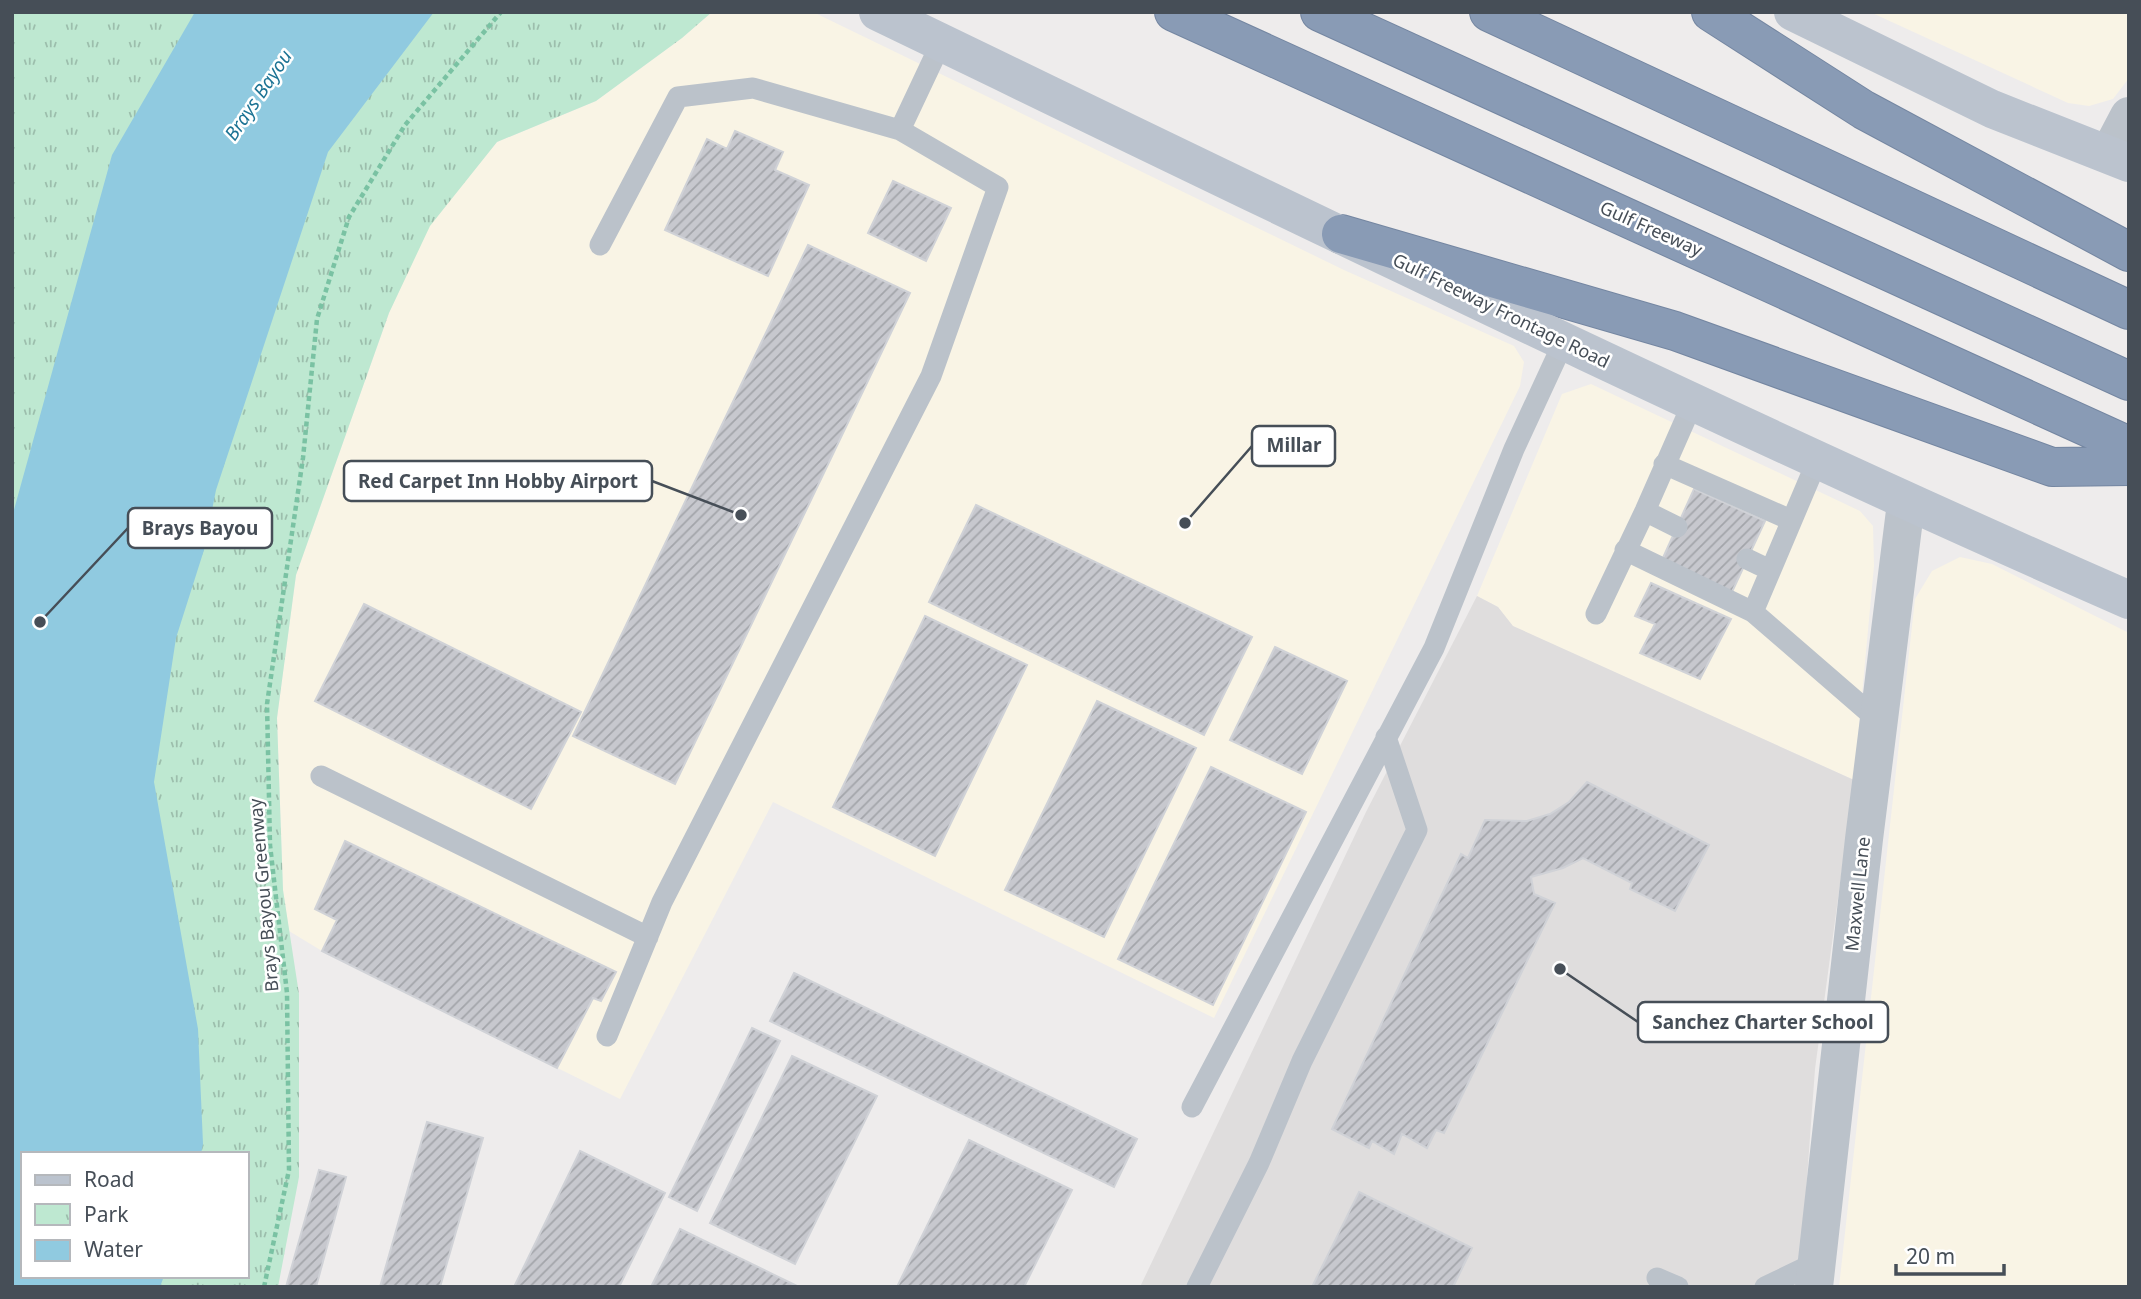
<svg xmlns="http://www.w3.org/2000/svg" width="2141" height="1299" font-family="'Noto Sans',sans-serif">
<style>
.commercial{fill:#f9f4e5}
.education{fill:#dfdddd}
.park{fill:url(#park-tufts);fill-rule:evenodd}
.water{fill:#90cae0}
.building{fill:url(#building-hatch);stroke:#d0d2d7;stroke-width:2}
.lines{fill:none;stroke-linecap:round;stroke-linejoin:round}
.motorway-casing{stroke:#7486a1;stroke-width:40}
.path{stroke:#7ac2a3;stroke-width:4.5;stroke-dasharray:5 3.5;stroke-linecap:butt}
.service{stroke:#bbc2ca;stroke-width:21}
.minor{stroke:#bbc2ca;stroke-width:38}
.secondary{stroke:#bbc3ce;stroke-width:38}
.motorway{stroke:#899bb5;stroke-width:38}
.labels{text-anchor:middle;stroke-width:5;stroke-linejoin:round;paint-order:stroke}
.street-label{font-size:18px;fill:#464e57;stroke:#fff}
.water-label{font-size:19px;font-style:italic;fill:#1c7394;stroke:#fff}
.leader{fill:none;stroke:#464e57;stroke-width:2.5}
.callout-dot{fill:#464e57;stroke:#fff;stroke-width:2.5}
.callout{fill:#fff;stroke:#464e57;stroke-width:2.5}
.callout-label{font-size:19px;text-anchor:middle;font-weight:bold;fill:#464e57}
</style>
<defs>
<pattern id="park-tufts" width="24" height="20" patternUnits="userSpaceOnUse" patternTransform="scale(1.75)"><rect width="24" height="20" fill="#bee8d1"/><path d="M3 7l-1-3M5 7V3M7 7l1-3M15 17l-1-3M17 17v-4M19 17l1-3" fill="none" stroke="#9cbeac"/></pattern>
<pattern id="building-hatch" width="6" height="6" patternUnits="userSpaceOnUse" patternTransform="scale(1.75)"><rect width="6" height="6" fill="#c7c8ce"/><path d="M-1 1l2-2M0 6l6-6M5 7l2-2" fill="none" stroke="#a3a5aa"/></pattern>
</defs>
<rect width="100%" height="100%" fill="#eeecec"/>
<!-- commercial -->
<path class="commercial" d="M 712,12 L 813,12 L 1344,270 L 1514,346 L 1524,362 L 1520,386 L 1214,1018 L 773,802 L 620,1099 L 322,951 L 289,931 L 283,890 L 277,718 L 296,575 L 389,313 L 429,226 L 497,142 L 596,101 L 682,38 Z
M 1870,12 L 2129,12 L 2129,78 L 2113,99 L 2089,106 L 2068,103 Z
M 1591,384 L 1860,511 L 1873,526 L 1874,566 L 1854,780 L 1512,626 L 1498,607 L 1477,596 L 1562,394 Z
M 1960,557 L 1992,564 L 2129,633 L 2129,1287 L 1839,1287 L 1915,599 L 1932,571 Z"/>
<!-- education -->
<path class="education" d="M 1477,596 L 1498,607 L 1513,626 L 1854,780 L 1815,1069 L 1799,1287 L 1140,1287 L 1366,812 Z"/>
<!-- park -->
<path class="park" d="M 12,12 L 712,12 L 682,38 L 596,101 L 497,142 L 430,226 L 389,313 L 296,575 L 277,718 L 283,890 L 299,994 L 299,1177 L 278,1287 L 12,1287 ZM 23,1154 L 247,1154 L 247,1276 L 23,1276 Z"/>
<!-- water -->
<path class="water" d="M 195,12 L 434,12 L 328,152 L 216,490 L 204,550 L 176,638 L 154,782 L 198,1029 L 203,1144 L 201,1154 L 23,1154 L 23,1276 L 164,1276 L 160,1287 L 12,1287 L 12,517 L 112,155 Z"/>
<!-- building -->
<path class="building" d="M 735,131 L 783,152 L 775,170 L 809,185 L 768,276 L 665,230 L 707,139 L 727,149 Z
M 893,181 L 951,208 L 926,261 L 868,233 Z
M 808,245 L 910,293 L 675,784 L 573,736 Z
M 1694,489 L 1765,521 L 1732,592 L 1662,560 Z
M 976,505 L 1252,637 L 1204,735 L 929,602 Z
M 1651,583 L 1731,619 L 1700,679 L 1640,653 L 1655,624 L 1635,616 Z
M 364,604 L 581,712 L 531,809 L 315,701 Z
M 925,616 L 1027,665 L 935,856 L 833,807 Z
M 1275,647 L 1347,681 L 1302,774 L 1230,740 Z
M 1097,701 L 1196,748 L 1104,937 L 1005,890 Z
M 1211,767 L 1306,812 L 1213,1005 L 1118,959 Z
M 1587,782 L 1709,845 L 1675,911 L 1630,889 L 1632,883 L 1583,858 L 1563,868 L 1531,877 L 1534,894 L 1555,903 L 1444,1133 L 1436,1130 L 1427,1148 L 1402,1134 L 1394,1154 L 1372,1141 L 1369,1148 L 1332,1129 L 1461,854 L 1468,858 L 1485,820 L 1527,821 L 1550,814 L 1569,802 Z
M 345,841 L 616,972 L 601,1001 L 593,998 L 557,1068 L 322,951 L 337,920 L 315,909 Z
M 794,973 L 1137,1139 L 1114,1187 L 770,1021 Z
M 752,1028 L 780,1041 L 697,1211 L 669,1197 Z
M 792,1056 L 877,1096 L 795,1264 L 710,1223 Z
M 427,1122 L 483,1138 L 440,1287 L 380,1287 Z
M 969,1140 L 1072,1190 L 1024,1287 L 897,1287 Z
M 580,1151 L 665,1193 L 619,1287 L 514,1287 Z
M 319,1170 L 346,1177 L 316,1287 L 286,1287 Z
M 1359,1192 L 1472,1248 L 1453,1287 L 1312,1287 Z
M 680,1229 L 799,1287 L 651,1287 Z"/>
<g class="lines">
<!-- motorway casing -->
<g class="motorway-casing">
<path id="motorway" d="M 1174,12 L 2129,446
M 1320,12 L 2129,381
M 1489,12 L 2129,310
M 1711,12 L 1864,110 L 2129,252
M 1341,234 L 1675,331 L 2052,467 L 2129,466"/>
</g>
<!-- path -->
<path class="path" d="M 264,1287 L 289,1170 L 287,993 L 270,845 L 267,704 L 303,458 L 317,319 L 349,217 L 405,125 L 501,12"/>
<!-- service -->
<path class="service" d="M 600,245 L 678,97 L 753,88 L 900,130
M 1664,464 L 1791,520
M 1645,511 L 1677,527
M 1625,550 L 1753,612 L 1817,461
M 1747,559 L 1770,570
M 1753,612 L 1880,722
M 1596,614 L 1645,511 L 1693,402
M 321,776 L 648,937
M 607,1036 L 662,902 L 931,376 L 998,187 L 900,130 L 941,43
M 1192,1107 L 1434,648 L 1514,449 L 1564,341
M 1657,1278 L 1678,1287
M 1197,1287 L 1259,1163 L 1302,1061 L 1417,830 L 1386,737
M 1765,1287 L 1817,1262"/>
<!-- minor -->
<path class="minor" d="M 2109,154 L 2129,116
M 1814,1287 L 1864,839 L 1906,503"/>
<!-- secondary -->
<path class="secondary" d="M 878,12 C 1293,212 1707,415 2129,600
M 1793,12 L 1992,109 L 2129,163"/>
<!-- motorway -->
<use href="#motorway" class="motorway"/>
</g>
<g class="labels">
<!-- street labels -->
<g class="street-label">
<text transform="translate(1651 229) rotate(24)" y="6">Gulf Freeway</text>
<text transform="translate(1501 311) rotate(26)" y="6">Gulf Freeway Frontage Road</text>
<text transform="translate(1858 894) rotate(-84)" y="6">Maxwell Lane</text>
<text transform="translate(264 895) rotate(-95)" y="6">Brays Bayou Greenway</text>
</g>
<!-- water labels -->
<g class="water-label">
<text transform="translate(258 95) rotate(-56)" y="7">Brays Bayou</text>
</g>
</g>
<!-- callouts -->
<path class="leader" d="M1185 523L1252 446M741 515L652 481M40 622L128 528M1560 969L1638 1022"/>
<g class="callout-dot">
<circle cx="1185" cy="523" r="7"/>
<circle cx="741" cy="515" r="7"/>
<circle cx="40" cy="622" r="7"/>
<circle cx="1560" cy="969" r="7"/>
</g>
<g class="callout">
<rect x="1252" y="426" width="83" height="40" rx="7"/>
<rect x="344" y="461" width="308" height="40" rx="7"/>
<rect x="128" y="508" width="144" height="40" rx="7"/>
<rect x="1638" y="1002" width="250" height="40" rx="7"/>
</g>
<g class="callout-label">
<text x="1294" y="452">Millar</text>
<text x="498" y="488">Red Carpet Inn Hobby Airport</text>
<text x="200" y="535">Brays Bayou</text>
<text x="1763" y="1029">Sanchez Charter School</text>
</g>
<!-- border -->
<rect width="2141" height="1299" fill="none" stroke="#464e57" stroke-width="28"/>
<!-- legend -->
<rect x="21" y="1152" width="228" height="126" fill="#ffffff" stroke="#b5b8bc" stroke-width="2"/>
<rect x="35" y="1175" width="35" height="10" fill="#bbc3ce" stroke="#b5b8bc" stroke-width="2"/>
<text x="84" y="1187" font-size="21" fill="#464e57">Road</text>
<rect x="35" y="1204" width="35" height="21" fill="url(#park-tufts)" stroke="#b5b8bc" stroke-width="2"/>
<text x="84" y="1222" font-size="21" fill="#464e57">Park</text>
<rect x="35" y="1240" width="35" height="21" fill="#90cae0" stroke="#b5b8bc" stroke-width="2"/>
<text x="84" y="1257" font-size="21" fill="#464e57">Water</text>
<!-- scale -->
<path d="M1896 1264v10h108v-10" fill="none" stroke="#464e57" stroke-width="3.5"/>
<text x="1906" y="1264" font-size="21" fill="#464e57" stroke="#ffffff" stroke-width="5" paint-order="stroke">20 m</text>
</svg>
